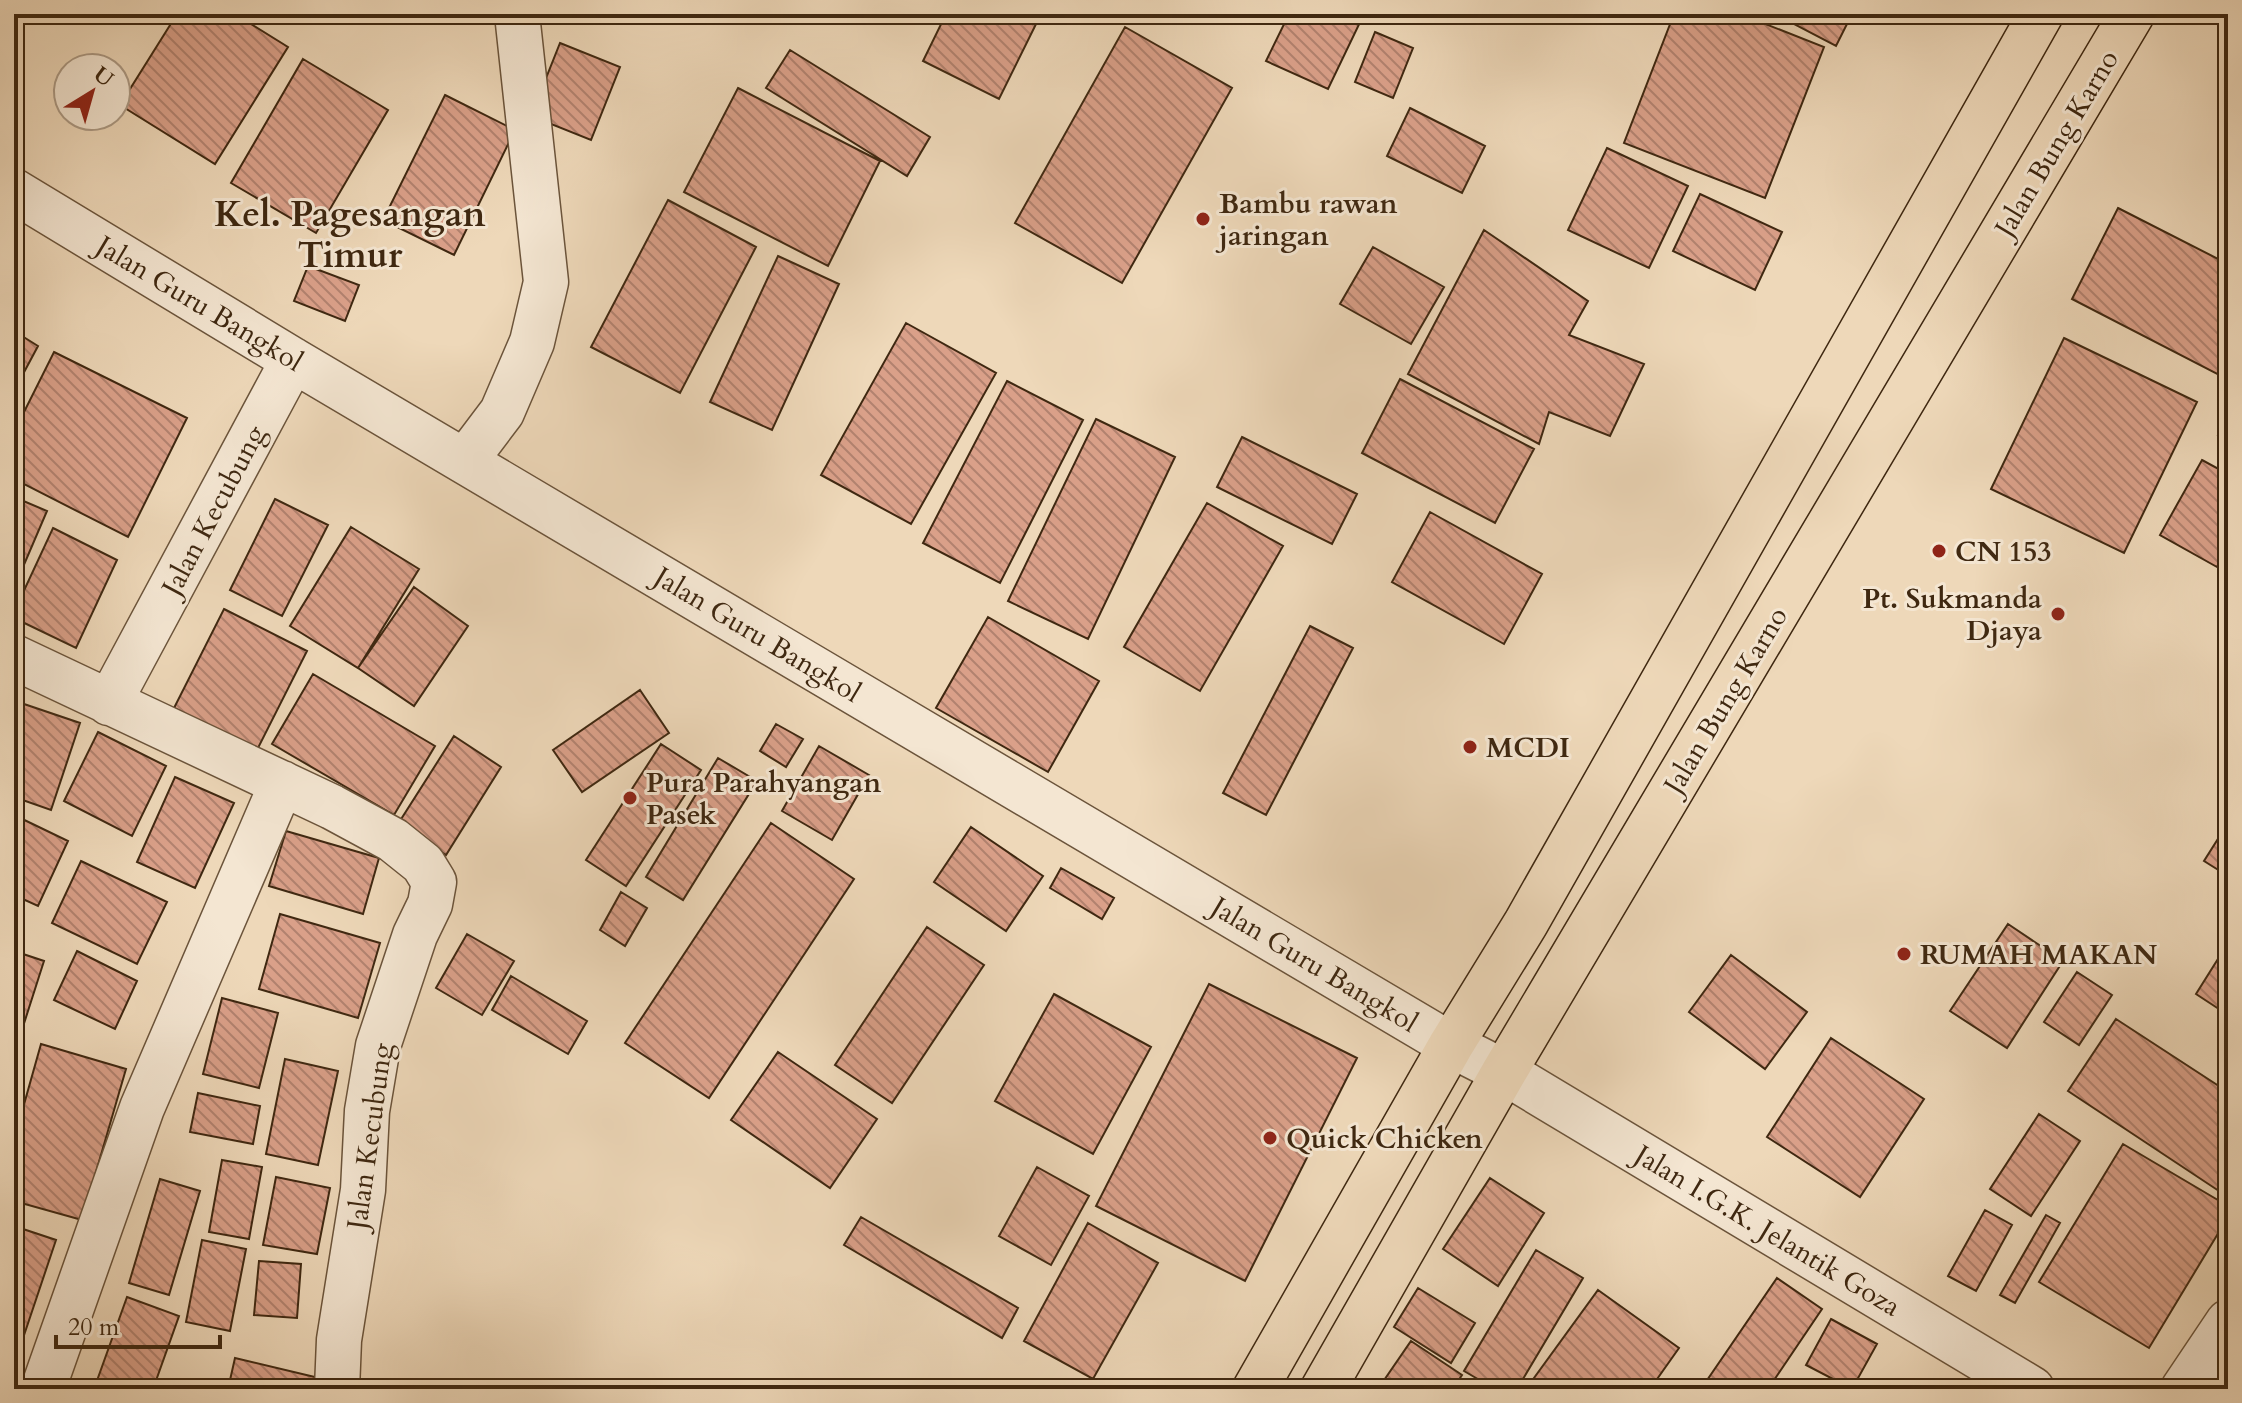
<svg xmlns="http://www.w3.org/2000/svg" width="2242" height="1403" font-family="Cardo,serif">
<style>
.building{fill:url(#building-back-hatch);stroke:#3f2811;stroke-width:2}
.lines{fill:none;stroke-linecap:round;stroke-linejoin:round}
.minor-casing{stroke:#6b543b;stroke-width:47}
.major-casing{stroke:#3f2811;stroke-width:47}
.minor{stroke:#f4e6d2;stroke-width:44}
.major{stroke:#eed8b9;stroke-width:44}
.poi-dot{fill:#8f2418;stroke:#f4e6d2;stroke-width:3}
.labels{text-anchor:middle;stroke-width:6;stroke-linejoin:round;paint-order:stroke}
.street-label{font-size:28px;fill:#3f2811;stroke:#f4e6d2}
.poi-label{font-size:28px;font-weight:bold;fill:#3f2811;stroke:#f4e6d2;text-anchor:start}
.district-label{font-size:36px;font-weight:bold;fill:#3f2811;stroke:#f4e6d2}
</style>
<defs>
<pattern id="building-back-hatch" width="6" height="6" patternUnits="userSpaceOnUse" patternTransform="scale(2)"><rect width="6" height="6" fill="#daa089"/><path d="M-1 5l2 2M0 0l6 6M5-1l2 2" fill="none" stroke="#b2826f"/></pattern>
</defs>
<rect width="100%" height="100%" fill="#eed8b9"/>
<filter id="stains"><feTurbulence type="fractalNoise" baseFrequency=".0025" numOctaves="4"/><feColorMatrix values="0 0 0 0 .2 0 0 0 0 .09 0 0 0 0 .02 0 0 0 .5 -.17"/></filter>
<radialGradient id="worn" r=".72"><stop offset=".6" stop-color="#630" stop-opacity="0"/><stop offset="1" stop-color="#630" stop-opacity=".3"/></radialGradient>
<!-- building -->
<path class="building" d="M 177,14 L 235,14 L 288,47 L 215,164 L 120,105 Z
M 946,14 L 1041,14 L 999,99 L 923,61 Z
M 1289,14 L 1364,14 L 1328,89 L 1266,61 Z
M 1674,14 L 1740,14 L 1824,47 L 1765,198 L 1624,143 Z
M 1775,14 L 1852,14 L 1836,46 Z
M 1125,27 L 1232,88 L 1122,283 L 1015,223 Z
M 1375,32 L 1413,48 L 1393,98 L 1355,82 Z
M 560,43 L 620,67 L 591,140 L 531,116 Z
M 790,50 L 930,137 L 907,176 L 766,88 Z
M 303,59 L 388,110 L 316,233 L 231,183 Z
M 738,88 L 880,161 L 828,266 L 684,192 Z
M 445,95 L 515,130 L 454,255 L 383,220 Z
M 1410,108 L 1485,146 L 1462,193 L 1387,156 Z
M 1607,148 L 1688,186 L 1649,268 L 1568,230 Z
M 1700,194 L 1782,232 L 1755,290 L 1673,251 Z
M 668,200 L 756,247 L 680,393 L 591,347 Z
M 2118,208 L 2228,264 L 2228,372 L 2225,378 L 2072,299 Z
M 1484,230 L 1588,301 L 1569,335 L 1644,364 L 1610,436 L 1549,412 L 1539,444 L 1408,374 Z
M 1373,247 L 1444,287 L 1411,344 L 1340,304 Z
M 778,256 L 839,284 L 772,430 L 710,402 Z
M 308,266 L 359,285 L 345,321 L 294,301 Z
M 906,323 L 996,373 L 911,524 L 821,475 Z
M 14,331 L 38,346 L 14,391 Z
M 2064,338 L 2197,402 L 2124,553 L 1991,489 Z
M 54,352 L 187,418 L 128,537 L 14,479 L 14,432 Z
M 1400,379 L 1534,449 L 1495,523 L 1362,453 Z
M 1007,381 L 1083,420 L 1000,583 L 923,543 Z
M 2228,412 L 2228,440 L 2218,435 Z
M 1096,419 L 1175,457 L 1088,639 L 1008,601 Z
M 1242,437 L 1357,494 L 1332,544 L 1217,487 Z
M 2202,460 L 2228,474 L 2228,547 L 2217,567 L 2160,535 Z
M 14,497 L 47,511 L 14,588 Z
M 275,499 L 328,525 L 282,616 L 230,590 Z
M 1207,503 L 1283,546 L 1200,691 L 1124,647 Z
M 1430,512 L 1542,574 L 1504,644 L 1392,582 Z
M 351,527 L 419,569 L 358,668 L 290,626 Z
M 53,528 L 117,560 L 76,648 L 14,618 L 14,612 Z
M 414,587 L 468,626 L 414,706 L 358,668 Z
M 224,609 L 307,651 L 257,750 L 174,708 Z
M 988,617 L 1099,681 L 1048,772 L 936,708 Z
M 1310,626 L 1353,648 L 1266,815 L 1223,793 Z
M 313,674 L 435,746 L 394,815 L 272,744 Z
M 640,690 L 669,733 L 582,792 L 553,750 Z
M 24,704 L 80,723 L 51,810 L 14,797 L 14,733 Z
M 776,724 L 803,739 L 786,767 L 760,751 Z
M 98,732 L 166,766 L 132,836 L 64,801 Z
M 454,736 L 501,767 L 446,855 L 398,824 Z
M 661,744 L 701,770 L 626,886 L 586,860 Z
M 819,746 L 869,775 L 832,840 L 782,811 Z
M 718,758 L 757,781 L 683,900 L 646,877 Z
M 175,777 L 234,803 L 195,888 L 137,862 Z
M 14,815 L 68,841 L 38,906 L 14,895 Z
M 771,823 L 854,879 L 709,1098 L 625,1043 Z
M 2228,823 L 2228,876 L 2204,861 Z
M 971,827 L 1043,876 L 1006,931 L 934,882 Z
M 286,831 L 379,858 L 363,914 L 269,886 Z
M 81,861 L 167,902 L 137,964 L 52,923 Z
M 1061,868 L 1114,898 L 1102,919 L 1050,888 Z
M 621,892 L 647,908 L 625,946 L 600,930 Z
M 280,914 L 380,943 L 358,1018 L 259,989 Z
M 2008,924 L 2063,961 L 2007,1048 L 1950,1011 Z
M 927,927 L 984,965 L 892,1103 L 835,1065 Z
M 467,934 L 514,961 L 482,1015 L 436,988 Z
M 2228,943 L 2228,1015 L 2196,994 Z
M 14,951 L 44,961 L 20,1036 L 14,1034 Z
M 77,951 L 137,981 L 115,1029 L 54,1000 Z
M 1731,955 L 1807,1012 L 1765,1069 L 1689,1012 Z
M 2077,972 L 2112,995 L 2079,1045 L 2044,1022 Z
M 511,976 L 587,1021 L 568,1054 L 492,1010 Z
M 1209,984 L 1357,1058 L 1245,1281 L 1096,1206 Z
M 1054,994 L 1151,1047 L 1093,1154 L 995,1101 Z
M 222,998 L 278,1013 L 259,1088 L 203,1074 Z
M 2116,1019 L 2228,1092 L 2228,1197 L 2068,1091 Z
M 1831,1038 L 1924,1099 L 1860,1197 L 1767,1137 Z
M 41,1044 L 126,1069 L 82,1220 L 14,1201 L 14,1140 Z
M 778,1052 L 877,1119 L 830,1188 L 731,1120 Z
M 285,1059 L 338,1071 L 318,1165 L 266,1154 Z
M 198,1093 L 260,1106 L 253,1144 L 190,1132 Z
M 2039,1114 L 2080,1141 L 2031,1216 L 1990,1189 Z
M 2123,1144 L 2228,1206 L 2228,1217 L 2149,1348 L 2039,1282 Z
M 222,1160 L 262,1167 L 249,1239 L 209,1232 Z
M 1037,1167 L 1089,1196 L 1051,1265 L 999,1236 Z
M 276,1177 L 330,1188 L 317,1254 L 263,1245 Z
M 1490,1178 L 1544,1213 L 1498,1286 L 1443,1249 Z
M 160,1179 L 200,1191 L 169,1295 L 129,1283 Z
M 1985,1210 L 2012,1225 L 1976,1291 L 1948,1276 Z
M 2046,1215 L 2060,1223 L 2015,1303 L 2000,1295 Z
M 861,1217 L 1018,1308 L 1002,1338 L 844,1245 Z
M 1088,1223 L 1158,1263 L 1093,1379 L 1024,1341 Z
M 14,1226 L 56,1240 L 14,1365 Z
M 202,1240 L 246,1249 L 230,1331 L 186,1322 Z
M 1536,1250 L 1583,1278 L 1517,1389 L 1495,1389 L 1464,1371 Z
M 259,1261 L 301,1264 L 297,1318 L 254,1315 Z
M 1777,1278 L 1822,1309 L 1768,1389 L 1701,1389 Z
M 1418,1288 L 1475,1323 L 1451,1363 L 1394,1327 Z
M 1598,1290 L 1679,1348 L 1650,1389 L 1526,1389 Z
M 127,1297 L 179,1316 L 153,1389 L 94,1389 Z
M 1831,1319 L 1877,1344 L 1852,1389 L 1806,1365 Z
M 1411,1341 L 1462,1375 L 1453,1389 L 1378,1389 Z
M 235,1358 L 319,1378 L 316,1389 L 228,1389 Z"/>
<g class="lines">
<!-- minor casing -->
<g class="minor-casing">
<path id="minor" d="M 14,191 L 293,360 L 1451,1045 L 1504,1072 L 2032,1389
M 465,461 L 502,412 L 532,342 L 546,282 L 517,14
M 14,657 L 332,807 L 393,840 L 423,864 L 434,882 L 430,904 L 415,935 L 378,1046 L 367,1111 L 363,1190 L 339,1340 L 337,1389
M 109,703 L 293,360
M 43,1389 L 142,1108 L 282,783
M 2183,1389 L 2228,1322"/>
</g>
<!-- major casing -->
<g class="major-casing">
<path id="major" d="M 1255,1389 L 1451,1045 L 1526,923 L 2041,14
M 1323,1389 L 1504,1072 L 2132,14"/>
</g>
<!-- minor -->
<use href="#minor" class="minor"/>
<!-- major -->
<use href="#major" class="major"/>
</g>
<!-- markers -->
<g class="poi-dot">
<circle cx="1203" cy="219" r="8"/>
<circle cx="1939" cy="551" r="8"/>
<circle cx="2058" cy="614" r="8"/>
<circle cx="1470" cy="747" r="8"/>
<circle cx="630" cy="798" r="8"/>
<circle cx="1904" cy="954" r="8"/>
<circle cx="1270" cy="1138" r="8"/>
</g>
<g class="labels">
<!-- street labels -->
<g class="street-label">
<text transform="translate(2056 143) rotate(-59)" y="10">Jalan Bung Karno</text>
<text transform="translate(200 303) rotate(31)" y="10">Jalan Guru Bangkol</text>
<text transform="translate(213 510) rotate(-62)" y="10">Jalan Kecubung</text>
<text transform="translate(758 634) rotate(31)" y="10">Jalan Guru Bangkol</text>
<text transform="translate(1725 700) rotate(-59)" y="10">Jalan Bung Karno</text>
<text transform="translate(1315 964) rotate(31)" y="10">Jalan Guru Bangkol</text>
<text transform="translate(369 1136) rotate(-82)" y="10">Jalan Kecubung</text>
<text transform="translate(1768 1230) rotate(31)" y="10">Jalan I.G.K. Jelantik Goza</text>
</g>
<!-- poi labels -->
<g class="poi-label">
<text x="1219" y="213">Bambu rawan<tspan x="1219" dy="32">jaringan</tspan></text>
<text x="1955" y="561">CN 153</text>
<text x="2042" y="608" text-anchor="end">Pt. Sukmanda<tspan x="2042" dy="32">Djaya</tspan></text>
<text x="1486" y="757">MCDI</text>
<text x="646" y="792">Pura Parahyangan<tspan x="646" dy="32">Pasek</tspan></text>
<text x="1920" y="964">RUMAH MAKAN</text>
<text x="1286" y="1148">Quick Chicken</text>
</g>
<!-- district labels -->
<g class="district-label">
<text x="350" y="226">Kel. Pagesangan<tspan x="350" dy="41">Timur</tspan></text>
</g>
</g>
<!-- margin -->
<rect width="2242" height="1403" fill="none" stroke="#eed8b9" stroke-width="48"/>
<rect x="16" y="16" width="2210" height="1371" fill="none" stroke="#3f2811" stroke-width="4"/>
<rect x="24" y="24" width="2194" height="1355" fill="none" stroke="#3f2811" stroke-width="2"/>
<!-- north arrow -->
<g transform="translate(92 92) rotate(37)"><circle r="38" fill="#f4e6d2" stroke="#ac9a85" stroke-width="2"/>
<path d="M0-6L14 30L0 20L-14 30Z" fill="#8f2418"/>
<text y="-12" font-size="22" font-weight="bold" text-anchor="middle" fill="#3f2811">U</text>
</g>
<!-- scale -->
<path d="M56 1335v12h164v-12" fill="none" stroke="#3f2811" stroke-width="4"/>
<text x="68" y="1335" font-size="24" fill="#3f2811" stroke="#f4e6d2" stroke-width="6" paint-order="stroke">20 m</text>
<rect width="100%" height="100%" filter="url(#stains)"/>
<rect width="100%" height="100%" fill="url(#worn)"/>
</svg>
